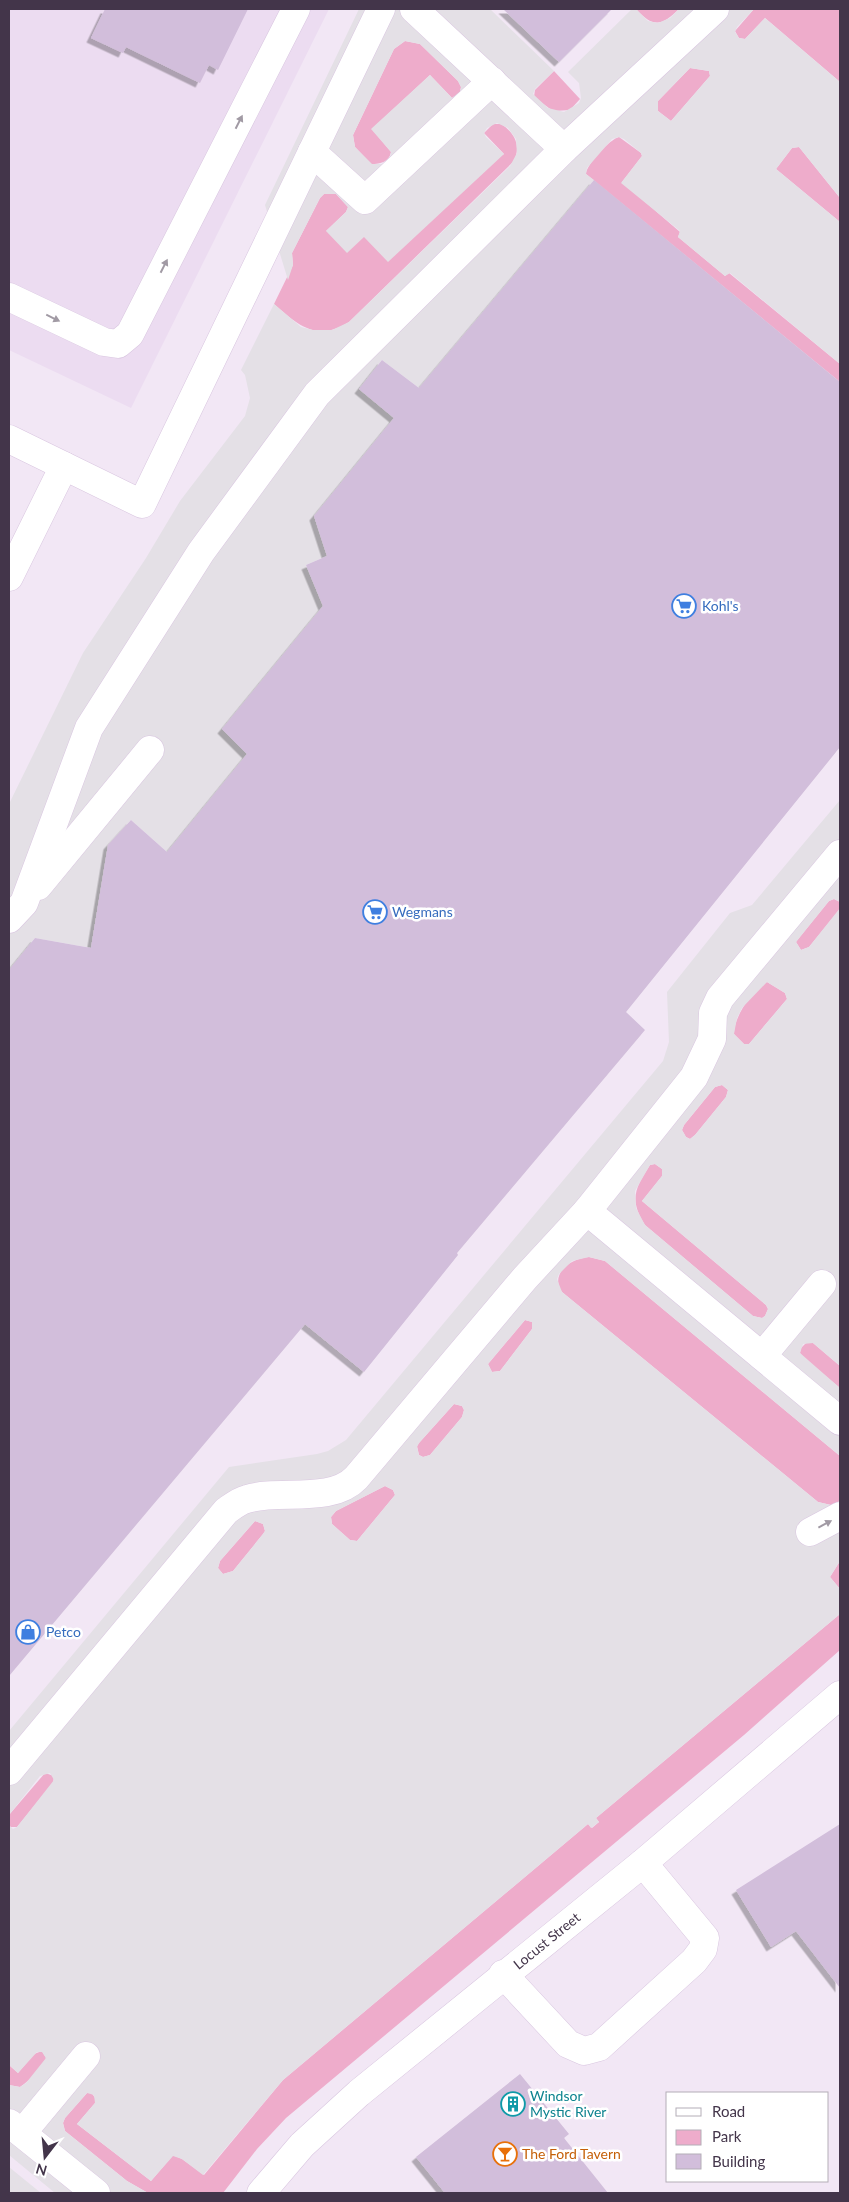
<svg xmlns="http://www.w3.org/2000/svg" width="849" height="2202" font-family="Lato,sans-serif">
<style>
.residential{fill:#ecdcf1}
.green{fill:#eeaccb}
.parking{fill:#e4e0e6;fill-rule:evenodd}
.building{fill:#d2bedb;filter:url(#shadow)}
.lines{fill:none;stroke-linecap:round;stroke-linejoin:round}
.minor-casing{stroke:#d9c6e0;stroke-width:29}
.minor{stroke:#fff;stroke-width:28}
.oneway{fill:#a19aa4}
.labels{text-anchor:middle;stroke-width:5;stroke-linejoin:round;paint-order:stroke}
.shop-label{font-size:14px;fill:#366cbe;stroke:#fff;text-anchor:start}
.street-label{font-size:14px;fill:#43354a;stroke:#fff}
.culture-label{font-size:14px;fill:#0d838f;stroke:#fff;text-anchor:start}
.food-label{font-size:14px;fill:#c56008;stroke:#fff;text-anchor:start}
</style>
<defs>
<filter id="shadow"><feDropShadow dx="-4.5" dy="4.5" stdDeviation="0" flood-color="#0004"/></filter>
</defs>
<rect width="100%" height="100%" fill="#f2e7f5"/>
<!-- residential -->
<path class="residential" d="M 9,9 L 329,9 L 131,408 L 9,350 Z"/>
<!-- green -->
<path class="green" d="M 636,9 L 679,9 C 662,26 653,28 636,9 Z
M 754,9 L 840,9 L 840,82 L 765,18 L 745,39 L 739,38 L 735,31 Z
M 405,41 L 420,44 L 458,81 L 461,87 L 460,92 L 452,98 L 430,75 L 372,129 L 391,152 C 389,162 381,164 371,164 L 355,147 L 353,135 L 394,49 Z
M 690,68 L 709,71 L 710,76 L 671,121 L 658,111 L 658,101 Z
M 554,71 L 580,99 L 570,110 L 553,111 L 534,97 L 535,90 Z
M 493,124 L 501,124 C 515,133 521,145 514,161 L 349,322 C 317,342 299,326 274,304 L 293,265 L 292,253 L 320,198 L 324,194 L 336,194 L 348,207 L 346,212 L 326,231 L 364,236 L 504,154 L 484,133 Z
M 619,137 L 641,153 L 642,156 L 622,182 L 680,232 L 678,237 L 725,276 L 729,273 L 840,364 L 840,382 L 586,174 C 586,165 610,139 619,137 Z
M 799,147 L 840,198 L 840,222 L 776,169 L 792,148 Z
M 834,899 L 840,902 L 840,909 L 809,947 L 801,950 L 796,942 L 799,938 L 829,901 Z
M 767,982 L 785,993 L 787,999 L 749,1044 L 744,1044 L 734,1034 C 733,1019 753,988 767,982 Z
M 722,1085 L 728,1090 L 726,1097 L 695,1135 L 690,1139 L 686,1137 L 682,1130 L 684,1125 L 715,1087 Z
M 655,1164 L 662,1169 L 662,1176 L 642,1201 L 766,1305 L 768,1309 L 765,1316 L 762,1318 L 753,1316 L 645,1225 C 629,1200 635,1188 650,1165 Z
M 589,1257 L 605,1261 L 840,1456 L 840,1501 L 831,1505 L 818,1502 L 562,1292 C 549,1273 572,1258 589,1257 Z
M 525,1320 L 532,1322 L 532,1329 L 500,1371 L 492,1372 L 488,1364 Z
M 807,1342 L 813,1343 L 840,1366 L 840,1388 L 804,1358 L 800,1353 L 801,1348 Z
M 454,1404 L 462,1406 L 464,1410 L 462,1417 L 430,1455 L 423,1457 L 419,1455 L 417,1446 L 419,1443 Z
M 385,1486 L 393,1490 L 395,1495 L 357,1541 L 350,1540 L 332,1524 L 331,1517 L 336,1511 Z
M 255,1521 L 263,1524 L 265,1531 L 263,1534 L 233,1571 L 223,1574 L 218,1568 L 220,1561 Z
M 840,1561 L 840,1589 L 830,1577 Z
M 840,1614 L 840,1650 L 744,1735 L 286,2118 L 257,2149 L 223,2193 L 148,2193 L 127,2181 L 65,2131 L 63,2123 L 65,2118 L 87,2093 L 91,2092 L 95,2098 L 95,2103 L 77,2124 L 151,2181 L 173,2155 L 182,2159 L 204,2175 L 283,2080 L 588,1824 L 592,1828 L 599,1822 L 596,1818 Z
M 45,1773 L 54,1776 L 53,1783 L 17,1827 L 10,1827 L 9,1815 Z
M 42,2051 L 46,2058 C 42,2069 30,2080 20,2087 L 9,2085 L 9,2065 L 18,2073 L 34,2054 Z"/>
<!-- parking -->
<path class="parking" d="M 359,9 L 490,9 L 554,71 L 535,89 L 533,94 L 548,108 L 564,112 L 579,103 L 581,98 L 579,83 L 568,72 L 632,9 L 636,9 L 648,21 L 658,23 L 670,18 L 679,9 L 754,9 L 737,27 L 735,32 L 739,38 L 745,39 L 765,18 L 840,82 L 840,198 L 799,147 L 792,148 L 776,169 L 840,222 L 840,364 L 730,273 L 725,276 L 678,237 L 680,231 L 621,183 L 642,156 L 641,153 L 624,139 L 619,137 L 612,139 L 587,168 L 586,174 L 594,180 L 419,388 L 382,360 L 359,389 L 394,418 L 314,516 L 327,556 L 306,565 L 323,606 L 222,729 L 247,754 L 167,852 L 131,820 L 108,845 L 91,948 L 35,938 L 9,970 L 9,804 L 83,653 L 146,558 L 180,501 L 245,416 L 250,398 L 245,375 L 241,370 L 274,304 L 301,327 L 313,330 L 332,330 L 349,322 L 510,166 L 517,153 L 516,139 L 508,128 L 497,123 L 487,128 L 484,133 L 486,137 L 504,154 L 388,262 L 364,237 L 347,253 L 326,231 L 346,212 L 348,207 L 336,194 L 324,194 L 320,198 L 292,253 L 293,265 L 288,280 L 265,205 ZM 405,41 L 420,44 L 458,81 L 461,87 L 460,92 L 452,98 L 430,75 L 371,129 L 391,152 L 390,157 L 382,164 L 372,164 L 355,147 L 353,135 L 394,49 ZM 690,68 L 709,71 L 710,76 L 671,121 L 658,111 L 658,101 Z
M 840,800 L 840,902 L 834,899 L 829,901 L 796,942 L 801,950 L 809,947 L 840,908 L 840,1366 L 813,1343 L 803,1344 L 800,1353 L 840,1388 L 840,1456 L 605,1261 L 589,1257 L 572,1261 L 559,1274 L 557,1279 L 562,1292 L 818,1502 L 831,1505 L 840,1501 L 840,1561 L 830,1577 L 840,1589 L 840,1614 L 596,1818 L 599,1822 L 591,1828 L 588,1824 L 283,2080 L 203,2175 L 182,2159 L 173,2156 L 151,2181 L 77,2124 L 95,2103 L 94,2095 L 87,2093 L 65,2118 L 63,2123 L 65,2131 L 127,2181 L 148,2193 L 55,2193 L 9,2155 L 9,2085 L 20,2087 L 26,2083 L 46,2058 L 42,2052 L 37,2052 L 18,2073 L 9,2065 L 9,1825 L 13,1829 L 17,1827 L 54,1780 L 50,1773 L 40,1776 L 9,1815 L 9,1731 L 229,1467 L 317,1454 L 328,1451 L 346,1440 L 663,1061 L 669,1042 L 667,992 L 730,913 L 752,905 ZM 767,982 L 785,993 L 787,999 L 749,1044 L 744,1044 L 734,1034 L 737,1018 L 742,1008 ZM 722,1085 L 728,1090 L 726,1097 L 695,1135 L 690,1139 L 686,1137 L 682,1130 L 684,1125 L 715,1087 ZM 655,1164 L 662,1169 L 662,1176 L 642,1201 L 766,1305 L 768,1309 L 765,1316 L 762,1318 L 753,1316 L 645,1225 L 636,1208 L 635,1191 L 650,1165 ZM 525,1320 L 532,1322 L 532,1329 L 500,1371 L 492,1372 L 488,1364 ZM 454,1404 L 462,1406 L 464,1410 L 462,1417 L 430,1455 L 423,1457 L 419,1455 L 417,1447 L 419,1443 ZM 385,1486 L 393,1490 L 395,1495 L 357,1541 L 350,1540 L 332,1524 L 331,1517 L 336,1511 ZM 255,1521 L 263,1524 L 265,1531 L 263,1534 L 233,1571 L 223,1574 L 218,1568 L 220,1561 Z
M 9,2167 L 41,2193 L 9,2193 Z"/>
<!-- building -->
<path class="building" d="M 105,9 L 248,9 L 218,70 L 209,65 L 200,83 L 126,47 L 123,53 L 91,38 Z
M 503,9 L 612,9 L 559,62 Z
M 594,180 L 840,382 L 840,747 L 626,1012 L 645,1030 L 457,1253 L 458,1255 L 364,1372 L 305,1324 L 9,1676 L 9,970 L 35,938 L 91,948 L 108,845 L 131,820 L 167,852 L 247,754 L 222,729 L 323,606 L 306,565 L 327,556 L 314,516 L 394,418 L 359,389 L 382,360 L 419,388 Z
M 840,1824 L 840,1988 L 796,1931 L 771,1947 L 736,1890 Z
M 520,2074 L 569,2134 L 564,2138 L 608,2193 L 445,2193 L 416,2157 Z"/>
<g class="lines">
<!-- minor casing -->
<g class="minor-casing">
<g id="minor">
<path d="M 414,9 L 564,149"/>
<path d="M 312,152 L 365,200 L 492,81"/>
<path d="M 9,297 L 104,342 L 118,344 L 130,334 L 296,9"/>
<path d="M 9,439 L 142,504 L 381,9"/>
<path d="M 9,577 L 64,466"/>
<path d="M 38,886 L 150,750"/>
<path d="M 9,919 L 24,903 L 89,728 L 201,552 L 317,394 L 564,149 L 715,9"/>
<path d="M 587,1211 L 840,1421"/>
<path d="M 762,1356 L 822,1284"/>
<path d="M 810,1532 L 840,1516"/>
<path d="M 9,1771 L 226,1511 C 233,1506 239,1501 247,1499 C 279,1489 331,1504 356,1478 L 525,1278 L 587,1211 L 694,1077 L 712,1039 L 713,1013 L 720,998 L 840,854"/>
<path d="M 503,1974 L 568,2044 L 584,2051 L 599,2047 L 694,1961 L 703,1949 L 705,1938 L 643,1863"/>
<path d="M 9,2123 L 96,2193"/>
<path d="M 22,2133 L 86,2056"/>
<path id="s1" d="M 261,2193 L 302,2145 L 359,2093 L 643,1863 L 840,1695"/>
</g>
</g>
<!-- minor -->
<use href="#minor" class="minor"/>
</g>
<!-- one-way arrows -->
<defs><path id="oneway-solid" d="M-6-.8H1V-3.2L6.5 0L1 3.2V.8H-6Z" transform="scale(1.25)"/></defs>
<g class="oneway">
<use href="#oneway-solid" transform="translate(239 122) rotate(-63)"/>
<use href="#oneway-solid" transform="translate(164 266) rotate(-63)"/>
<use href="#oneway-solid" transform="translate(53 318) rotate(26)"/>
<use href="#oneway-solid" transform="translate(825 1524) rotate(-28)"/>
</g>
<!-- icons -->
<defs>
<g id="supermarket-ring" transform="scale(1.25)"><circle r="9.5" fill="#fff" stroke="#3f7fe0" stroke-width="1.5"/><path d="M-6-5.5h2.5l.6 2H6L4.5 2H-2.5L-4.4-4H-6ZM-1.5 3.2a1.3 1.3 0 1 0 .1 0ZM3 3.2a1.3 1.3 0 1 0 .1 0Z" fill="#3f7fe0"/></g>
<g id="shop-ring" transform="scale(1.25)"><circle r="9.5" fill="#fff" stroke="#3f7fe0" stroke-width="1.5"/><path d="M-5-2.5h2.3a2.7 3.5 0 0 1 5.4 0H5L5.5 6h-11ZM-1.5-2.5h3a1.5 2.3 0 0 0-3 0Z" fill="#3f7fe0"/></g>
<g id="building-ring" transform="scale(1.25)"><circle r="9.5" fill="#fff" stroke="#0f9aa8" stroke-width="1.5"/><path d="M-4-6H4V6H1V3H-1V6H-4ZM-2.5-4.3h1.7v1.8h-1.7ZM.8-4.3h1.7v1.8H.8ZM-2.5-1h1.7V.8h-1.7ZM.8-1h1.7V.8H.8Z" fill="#0f9aa8"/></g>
<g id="bar-ring" transform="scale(1.25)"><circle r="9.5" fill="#fff" stroke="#e8710a" stroke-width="1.5"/><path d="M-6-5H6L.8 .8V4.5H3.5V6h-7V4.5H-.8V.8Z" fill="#e8710a"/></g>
</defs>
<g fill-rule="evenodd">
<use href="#supermarket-ring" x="684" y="606"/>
<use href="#supermarket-ring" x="375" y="912"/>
<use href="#shop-ring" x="28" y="1632"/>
<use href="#building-ring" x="513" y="2104"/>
<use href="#bar-ring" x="505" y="2154"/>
</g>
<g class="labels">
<!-- shop labels -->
<g class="shop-label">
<text x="702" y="611">Kohl's</text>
<text x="392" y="917">Wegmans</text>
<text x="46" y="1637">Petco</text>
</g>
<!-- street labels -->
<g class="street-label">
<text dy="5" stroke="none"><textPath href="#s1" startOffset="382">Locust Street</textPath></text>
</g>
<!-- culture labels -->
<g class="culture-label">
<text x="530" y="2101">Windsor<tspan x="530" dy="16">Mystic River</tspan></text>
</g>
<!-- food labels -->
<g class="food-label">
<text x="522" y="2159">The Ford Tavern</text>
</g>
</g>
<!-- border -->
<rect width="849" height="2202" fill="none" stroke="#43354a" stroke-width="20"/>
<!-- legend -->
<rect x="666" y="2092" width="162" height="90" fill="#ffffff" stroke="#b4aeb7"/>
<rect x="676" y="2108" width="25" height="8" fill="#ffffff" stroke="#b4aeb7"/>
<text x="712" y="2117" font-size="15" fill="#43354a">Road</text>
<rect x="676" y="2130" width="25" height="15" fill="#eeaccb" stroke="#b4aeb7"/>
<text x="712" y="2142" font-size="15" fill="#43354a">Park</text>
<rect x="676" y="2154" width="25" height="15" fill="#d2bedb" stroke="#b4aeb7"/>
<text x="712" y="2167" font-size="15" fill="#43354a">Building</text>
<!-- north arrow -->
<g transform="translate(45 2157) rotate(196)" stroke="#ffffff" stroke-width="4" paint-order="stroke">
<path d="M0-4L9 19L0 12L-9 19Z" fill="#43354a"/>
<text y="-8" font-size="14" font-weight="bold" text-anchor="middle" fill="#43354a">N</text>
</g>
</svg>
